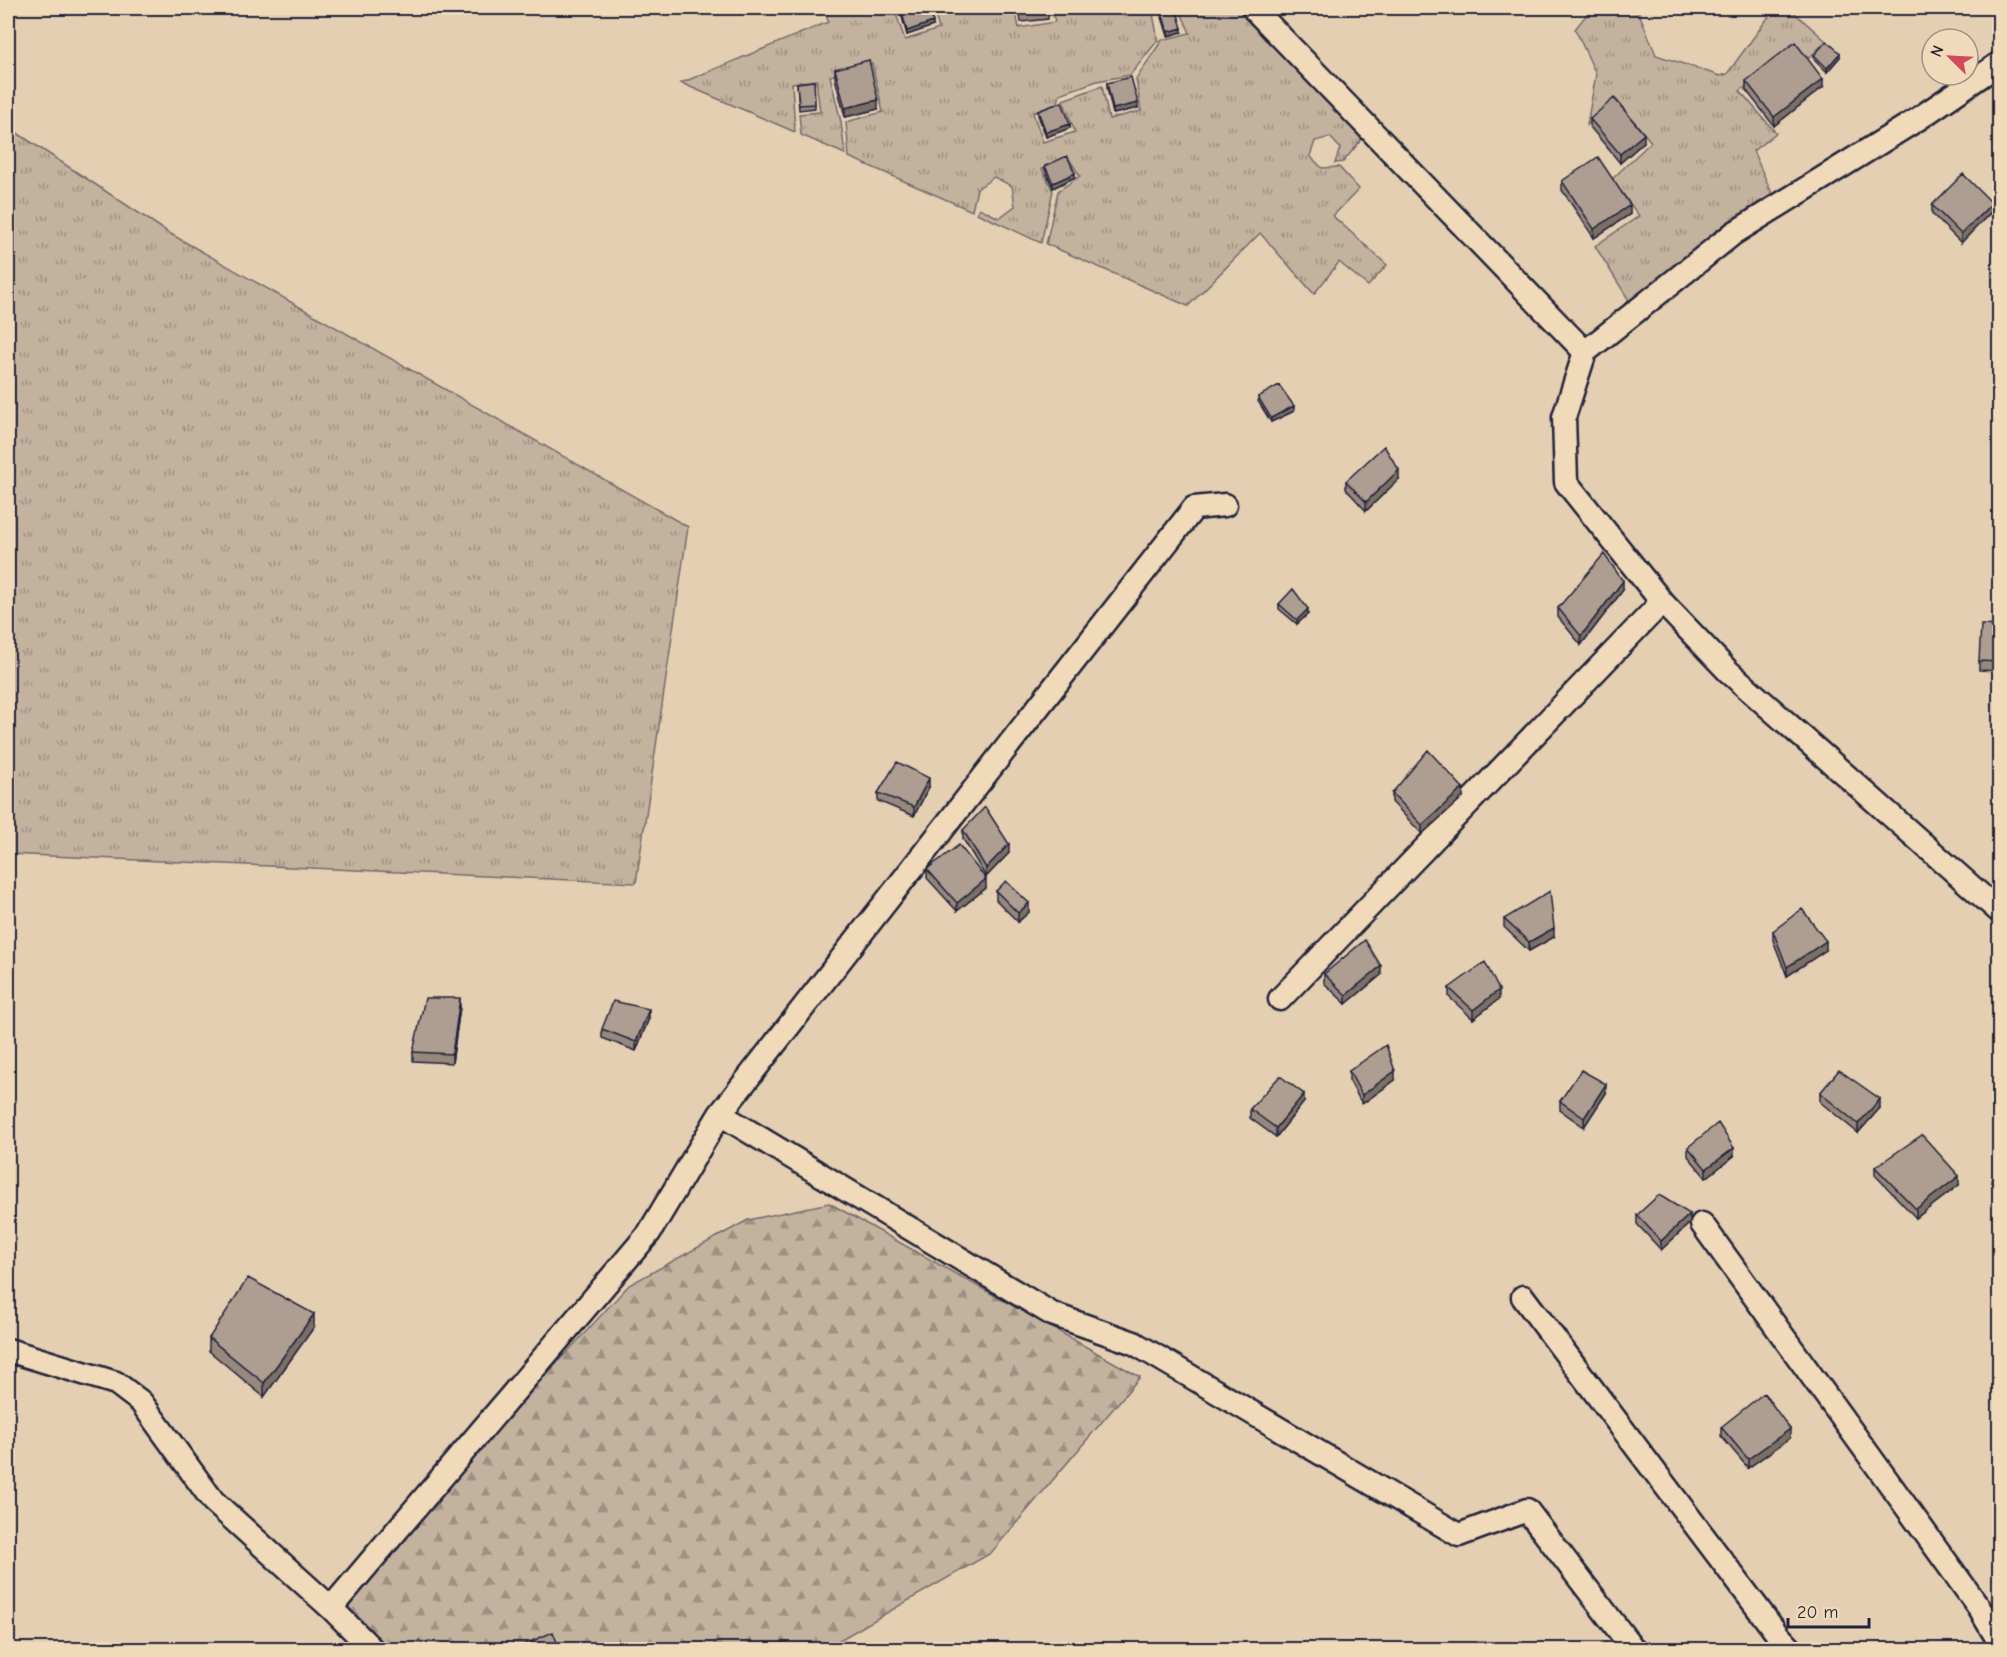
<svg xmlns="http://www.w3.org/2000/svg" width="2007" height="1657" font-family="'Comic Neue',sans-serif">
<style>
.grass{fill:url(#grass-tufts);stroke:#726a6c;stroke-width:1.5}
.forest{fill:url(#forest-firs);stroke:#726a6c;stroke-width:1.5}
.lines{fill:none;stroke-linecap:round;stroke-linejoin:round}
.street-casing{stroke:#22223b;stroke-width:27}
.street{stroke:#f0dab9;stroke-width:22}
.wall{fill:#96887d;stroke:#22223b;stroke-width:1.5}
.shaded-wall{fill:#7a6f66;stroke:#22223b;stroke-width:1.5}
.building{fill:#ae9e91;stroke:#22223b;stroke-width:1.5}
</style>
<defs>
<pattern id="grass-tufts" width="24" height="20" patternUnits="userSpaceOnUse" patternTransform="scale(1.5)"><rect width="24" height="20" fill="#c3b29e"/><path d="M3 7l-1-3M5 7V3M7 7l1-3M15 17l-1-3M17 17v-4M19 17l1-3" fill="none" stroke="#9e9082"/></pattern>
<pattern id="forest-firs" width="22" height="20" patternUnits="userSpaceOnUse" patternTransform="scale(1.5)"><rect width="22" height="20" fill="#c3b29e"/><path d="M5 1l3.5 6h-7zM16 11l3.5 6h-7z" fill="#9e9082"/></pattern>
</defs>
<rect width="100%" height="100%" fill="#e4cfb2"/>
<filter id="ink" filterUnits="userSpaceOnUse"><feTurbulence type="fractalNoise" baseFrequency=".0167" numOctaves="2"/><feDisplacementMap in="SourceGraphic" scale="12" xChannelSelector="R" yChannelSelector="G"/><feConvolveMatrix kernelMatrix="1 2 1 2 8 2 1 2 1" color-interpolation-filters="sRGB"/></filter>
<g filter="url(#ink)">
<!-- grass -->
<path class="grass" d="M 825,8 L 905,8 L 895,11 L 905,40 L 939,29 L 933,8 L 1015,8 L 1019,28 L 1055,22 L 1052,8 L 1168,8 L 1153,14 L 1158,40 L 1130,75 L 1097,81 L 1060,94 L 1058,103 L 1033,113 L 1043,142 L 1075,132 L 1063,100 L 1102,86 L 1109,119 L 1141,111 L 1136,79 L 1162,40 L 1190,33 L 1179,8 L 1253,8 L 1371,128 L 1343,162 L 1335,163 L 1340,148 L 1330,137 L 1315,141 L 1310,156 L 1322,168 L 1339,167 L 1359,189 L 1333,216 L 1387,265 L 1368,286 L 1339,262 L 1314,294 L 1260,233 L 1188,306 L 1046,244 L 1058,191 L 1080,176 L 1068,157 L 1042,169 L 1053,191 L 1041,243 L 977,213 L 979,208 L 999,218 L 1015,206 L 1012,186 L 994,177 L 977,189 L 972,211 L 849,157 L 846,122 L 883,112 L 872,64 L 830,76 L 841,122 L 845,154 L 801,135 L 799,114 L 820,112 L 816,80 L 792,83 L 795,132 L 681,83 L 828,22 Z
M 1592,8 L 1637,8 L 1656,55 L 1720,76 L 1727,74 L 1775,8 L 1789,8 L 1826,41 L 1809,58 L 1795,45 L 1740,91 L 1776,133 L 1753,151 L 1775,200 L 1630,302 L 1595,246 L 1639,216 L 1612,179 L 1651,142 L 1616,99 L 1587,125 L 1596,74 L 1575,29 Z
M 8,127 L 169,233 L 688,527 L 636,883 L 8,854 Z"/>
<!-- forest -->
<path class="forest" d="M 829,1203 L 1140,1377 L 991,1553 L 824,1649 L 384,1649 L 331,1608 L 629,1285 L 748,1220 Z"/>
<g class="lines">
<!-- street casing -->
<g class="street-casing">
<path id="street" d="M 1253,8 L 1585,352 L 1564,417 L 1566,482 L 1662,602 L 1728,671 L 2000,912
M 1585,352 L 1734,233 L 1918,119 L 2000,63
M 1280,999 L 1662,602
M 720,1114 L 1052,1314 L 1134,1343 L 1459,1535 L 1527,1510 L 1634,1650
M 1702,1224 L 1978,1606 L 2000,1643
M 1523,1297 L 1778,1635 L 1792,1650
M 8,1350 L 116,1383 L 141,1402 L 213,1501 L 331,1608 L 373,1650
M 331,1608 L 649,1233 L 720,1114 L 1194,508 L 1225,505"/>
</g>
<!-- street -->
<use href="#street" class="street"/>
</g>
<!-- wall -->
<path class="wall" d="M 1019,8 L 1048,8 L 1048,19 L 1021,22 Z
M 901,9 L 933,26 L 907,35 L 901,14 Z
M 1161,10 L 1182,32 L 1168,36 L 1161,14 Z
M 1814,55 L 1840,57 L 1827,72 L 1814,59 Z
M 835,69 L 878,109 L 845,117 L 835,78 Z
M 814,81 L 815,108 L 799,110 L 797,83 Z
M 1746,81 L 1823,87 L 1774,126 L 1746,90 Z
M 1107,83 L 1138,108 L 1113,114 L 1107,88 Z
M 1038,111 L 1070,128 L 1046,137 L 1038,115 Z
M 1590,119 L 1644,142 L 1620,163 L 1590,127 Z
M 1045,166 L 1075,177 L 1053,188 L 1045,170 Z
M 1562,181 L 1630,214 L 1594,238 L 1562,190 Z
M 1932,205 L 1992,211 L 1961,243 L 1932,214 Z
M 1258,397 L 1294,411 L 1271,422 L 1258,401 Z
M 1399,479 L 1366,511 L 1346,489 L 1346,481 Z
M 1623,590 L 1581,645 L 1558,617 L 1558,608 Z
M 1279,604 L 1308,614 L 1297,624 L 1279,609 Z
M 2000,626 L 2000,671 L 1979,670 L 1979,661 Z
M 929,787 L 914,816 L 878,801 L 878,793 Z
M 1392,793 L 1463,797 L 1422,834 L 1392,802 Z
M 963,830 L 1009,853 L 986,877 L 963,839 Z
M 927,869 L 986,888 L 957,911 L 927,878 Z
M 996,891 L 1029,912 L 1018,922 L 996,900 Z
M 1504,919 L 1554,937 L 1529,951 L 1504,927 Z
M 1773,931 L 1826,950 L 1787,976 L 1773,940 Z
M 1324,974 L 1381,975 L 1346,1004 L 1324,983 Z
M 1449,988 L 1499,999 L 1473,1019 L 1449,997 Z
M 460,1007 L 452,1063 L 413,1061 L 413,1052 Z
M 649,1018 L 636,1051 L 602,1038 L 602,1029 Z
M 1349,1071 L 1395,1080 L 1362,1104 L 1349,1080 Z
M 1606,1093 L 1584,1127 L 1560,1110 L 1560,1101 Z
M 1820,1093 L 1880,1108 L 1858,1133 L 1820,1102 Z
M 1304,1102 L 1276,1137 L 1250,1118 L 1250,1109 Z
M 1688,1147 L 1734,1156 L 1706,1178 L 1688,1156 Z
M 1875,1167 L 1959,1185 L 1916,1218 L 1875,1175 Z
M 1637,1215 L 1690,1223 L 1661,1250 L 1637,1224 Z
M 2000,1225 L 2000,1245 L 1994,1240 L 1994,1231 Z
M 314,1327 L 264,1397 L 209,1351 L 209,1338 Z
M 1721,1427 L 1790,1438 L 1748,1468 L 1721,1436 Z"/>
<!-- shaded-wall -->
<path class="shaded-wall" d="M 933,22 L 933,26 L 907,35 L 907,31 Z
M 1182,28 L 1182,32 L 1168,36 L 1168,32 Z
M 1840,53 L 1840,57 L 1827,72 L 1827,68 Z
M 1823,79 L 1823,87 L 1774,126 L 1774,117 Z
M 878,100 L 878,109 L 845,117 L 845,108 Z
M 1138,103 L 1138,108 L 1113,114 L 1113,109 Z
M 1070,124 L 1070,128 L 1046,137 L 1046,132 Z
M 1644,134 L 1644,142 L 1620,163 L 1620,154 Z
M 1075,173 L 1075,177 L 1053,188 L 1053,183 Z
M 1992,203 L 1992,211 L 1961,243 L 1961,234 Z
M 1630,205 L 1630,214 L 1594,238 L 1594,229 Z
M 1294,406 L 1294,411 L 1271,422 L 1271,418 Z
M 1399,470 L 1399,479 L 1366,511 L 1366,502 Z
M 1623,581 L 1623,590 L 1581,645 L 1581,636 Z
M 1308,609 L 1308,614 L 1297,624 L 1297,620 Z
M 929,778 L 929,787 L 914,816 L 914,807 Z
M 1463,788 L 1463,797 L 1422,834 L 1422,825 Z
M 1009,844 L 1009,853 L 986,877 L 986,868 Z
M 986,879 L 986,888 L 957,911 L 957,903 Z
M 1029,903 L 1029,912 L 1018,922 L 1018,913 Z
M 1554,928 L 1554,937 L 1529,951 L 1529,942 Z
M 1826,941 L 1826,950 L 1787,976 L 1787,967 Z
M 1381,966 L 1381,975 L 1346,1004 L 1346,995 Z
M 1499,990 L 1499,999 L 1473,1019 L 1473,1010 Z
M 460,998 L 460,1007 L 452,1063 L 452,1054 Z
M 649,1009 L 649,1018 L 636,1051 L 636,1042 Z
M 1395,1071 L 1395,1080 L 1362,1104 L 1362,1095 Z
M 1606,1084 L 1606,1093 L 1584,1127 L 1584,1118 Z
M 1304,1094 L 1304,1102 L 1276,1137 L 1276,1128 Z
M 1880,1099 L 1880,1108 L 1858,1133 L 1858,1124 Z
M 1734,1148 L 1734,1156 L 1706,1178 L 1706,1169 Z
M 1959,1176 L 1959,1185 L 1916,1218 L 1916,1209 Z
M 1690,1214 L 1690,1223 L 1661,1250 L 1661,1241 Z
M 314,1314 L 314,1327 L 264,1397 L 264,1383 Z
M 1790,1429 L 1790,1438 L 1748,1468 L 1748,1459 Z"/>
<!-- building -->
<path class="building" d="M 906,8 L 929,8 L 933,22 L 907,31 L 901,9 Z
M 1020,8 L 1048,8 L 1048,10 L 1021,13 Z
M 1170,8 L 1176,8 L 1182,28 L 1168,32 L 1161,10 Z
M 1827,41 L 1840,53 L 1827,68 L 1814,55 Z
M 1795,42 L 1823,79 L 1774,117 L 1746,81 Z
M 869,60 L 878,100 L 845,108 L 835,69 Z
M 1131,77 L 1138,103 L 1113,109 L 1107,83 Z
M 814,81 L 815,104 L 799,105 L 797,83 Z
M 1614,98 L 1644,134 L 1620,154 L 1590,119 Z
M 1062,102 L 1070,124 L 1046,132 L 1038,111 Z
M 1067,156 L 1075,173 L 1053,183 L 1045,166 Z
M 1598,157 L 1630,205 L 1594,229 L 1562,181 Z
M 1963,174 L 1992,203 L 1961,234 L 1932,205 Z
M 1279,385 L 1294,406 L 1271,418 L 1258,397 Z
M 1384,446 L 1399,470 L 1366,502 L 1346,481 Z
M 1604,554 L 1623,581 L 1581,636 L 1558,608 Z
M 1293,589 L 1308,609 L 1297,620 L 1279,604 Z
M 1981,625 L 2000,626 L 2000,662 L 1979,661 Z
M 1428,750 L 1463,788 L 1422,825 L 1392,793 Z
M 897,762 L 929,778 L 914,807 L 878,793 Z
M 985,807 L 1009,844 L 986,868 L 963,830 Z
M 959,845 L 986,879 L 957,903 L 927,869 Z
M 1006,881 L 1029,903 L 1018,913 L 996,891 Z
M 1550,891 L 1554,928 L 1529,942 L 1504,919 Z
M 1802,909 L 1826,941 L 1787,967 L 1773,931 Z
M 1365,940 L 1381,966 L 1346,995 L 1324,974 Z
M 1485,962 L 1499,990 L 1473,1010 L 1449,988 Z
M 425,998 L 460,998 L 452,1054 L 413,1052 Z
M 613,1001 L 649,1009 L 636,1042 L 602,1029 Z
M 1386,1045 L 1395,1071 L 1362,1095 L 1349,1071 Z
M 1581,1070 L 1606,1084 L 1584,1118 L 1560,1101 Z
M 1839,1070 L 1880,1099 L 1858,1124 L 1820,1093 Z
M 1280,1076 L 1304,1094 L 1276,1128 L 1250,1109 Z
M 1718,1123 L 1734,1148 L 1706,1169 L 1688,1147 Z
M 1922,1135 L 1959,1176 L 1916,1209 L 1875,1167 Z
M 1659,1195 L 1690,1214 L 1661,1241 L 1637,1215 Z
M 2000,1225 L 2000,1236 L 1994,1231 Z
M 248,1278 L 314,1314 L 264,1383 L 209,1338 Z
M 1764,1393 L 1790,1429 L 1748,1459 L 1721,1427 Z
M 553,1632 L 560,1650 L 511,1650 Z"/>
</g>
<!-- margin -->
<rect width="2007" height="1657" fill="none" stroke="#f0dab9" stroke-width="30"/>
<rect x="15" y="15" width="1977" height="1627" fill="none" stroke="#22223b" stroke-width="2" filter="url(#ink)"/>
<!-- north arrow -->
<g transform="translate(1950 57) rotate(294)"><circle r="28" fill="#f0dab9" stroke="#9e9087" stroke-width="1.5"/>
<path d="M0-4.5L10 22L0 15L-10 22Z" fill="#d1495b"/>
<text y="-9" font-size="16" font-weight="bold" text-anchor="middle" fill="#22223b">N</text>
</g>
<!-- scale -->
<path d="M1788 1618v9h81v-9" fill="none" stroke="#22223b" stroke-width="3"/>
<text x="1797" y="1618" font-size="18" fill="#22223b" stroke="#f0dab9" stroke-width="4.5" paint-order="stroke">20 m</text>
</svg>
